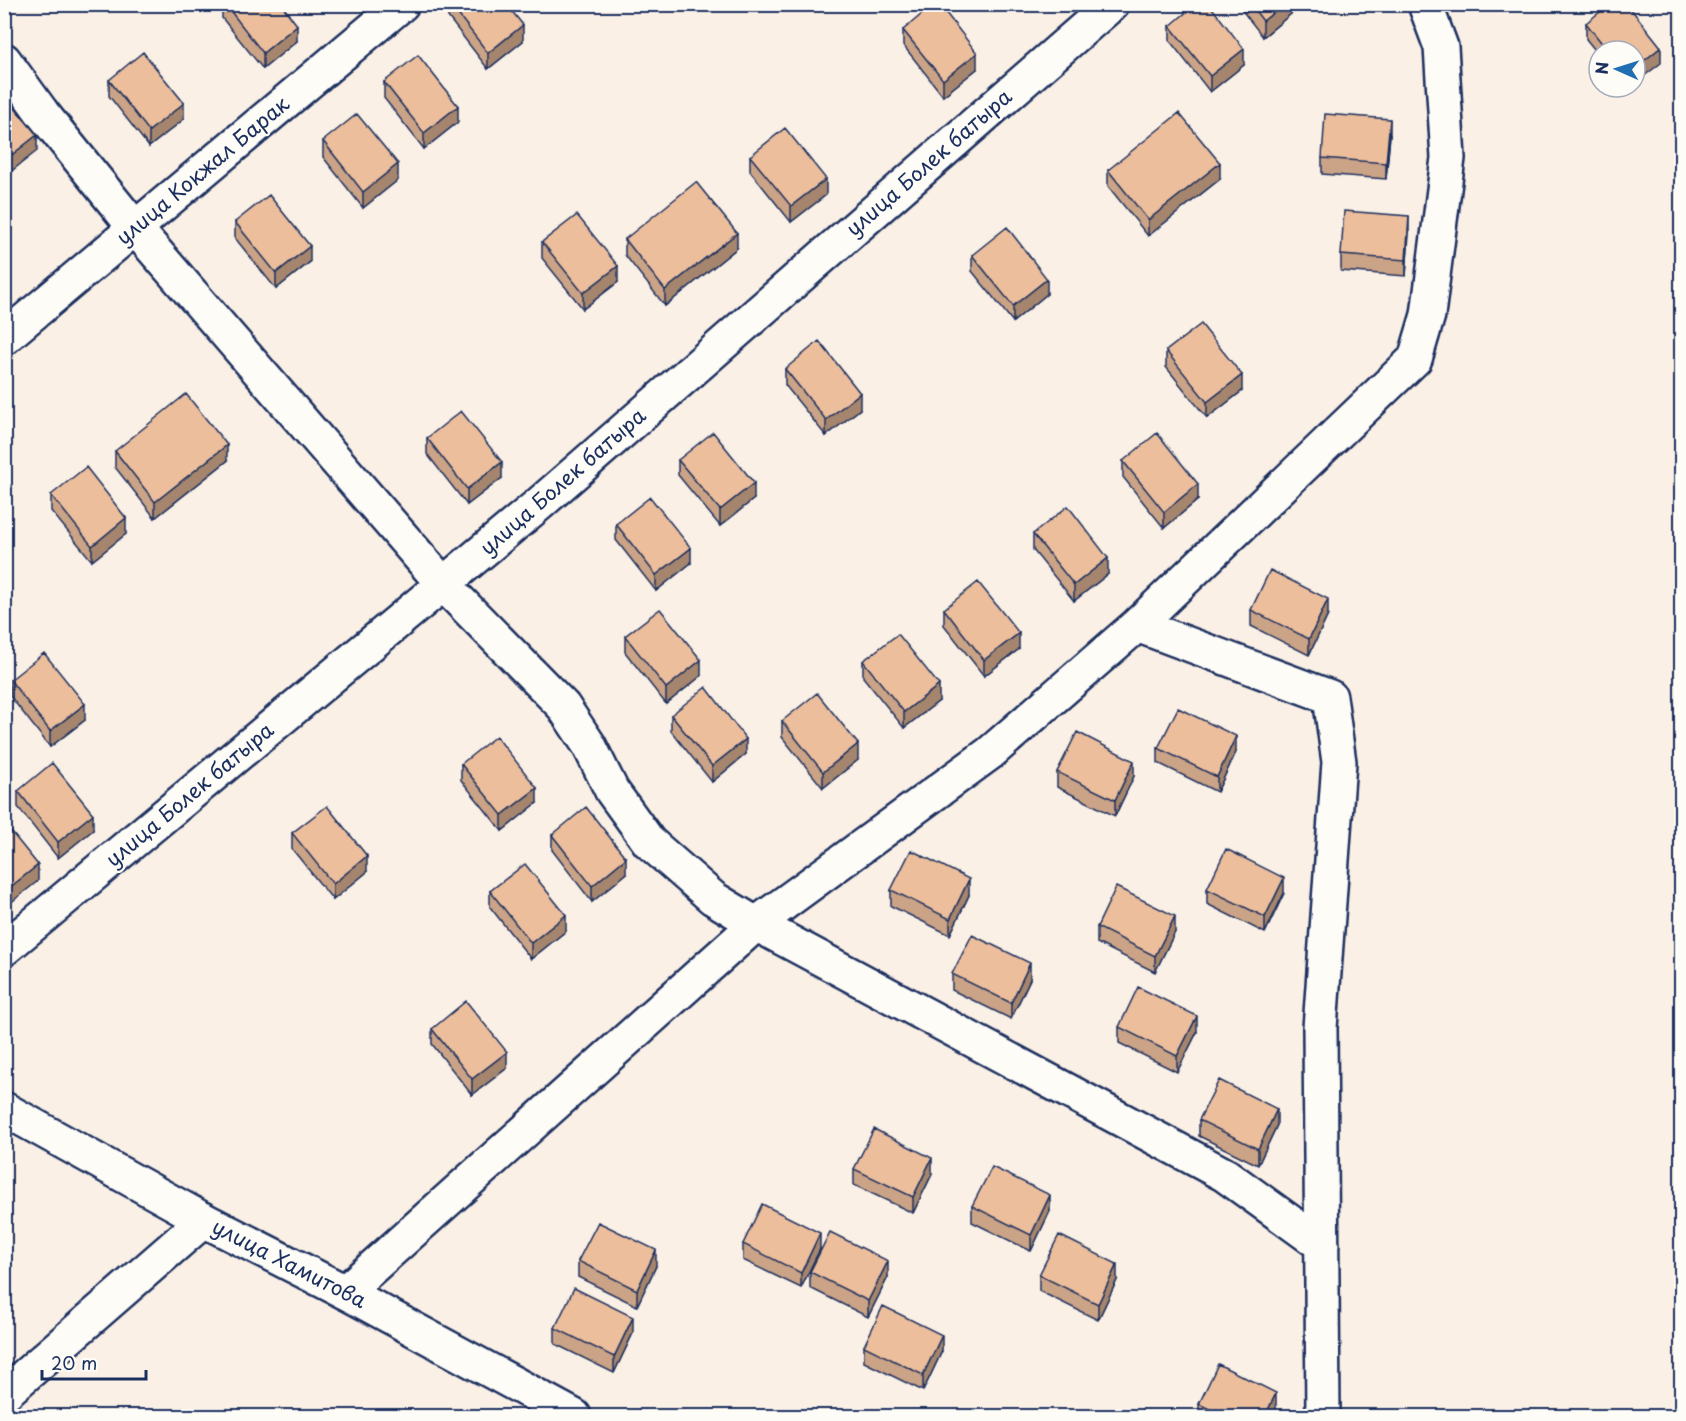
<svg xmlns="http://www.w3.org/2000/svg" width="1686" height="1421" font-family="'Playpen Sans',sans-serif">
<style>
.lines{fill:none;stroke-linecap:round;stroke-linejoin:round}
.street-casing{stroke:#1b2f5e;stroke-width:38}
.secondary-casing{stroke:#1b2f5e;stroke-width:38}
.street{stroke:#fdfcf7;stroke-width:33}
.secondary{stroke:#fdfcf7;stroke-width:33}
.wall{fill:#cba386;stroke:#1b2f5e;stroke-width:1.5}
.shaded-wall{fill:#a5856d;stroke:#1b2f5e;stroke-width:1.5}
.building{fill:#ecbe9c;stroke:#1b2f5e;stroke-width:1.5}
.labels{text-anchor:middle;stroke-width:4.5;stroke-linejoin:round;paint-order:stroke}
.street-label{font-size:21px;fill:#1b2f5e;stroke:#fdfcf7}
</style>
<rect width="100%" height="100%" fill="#faf0e5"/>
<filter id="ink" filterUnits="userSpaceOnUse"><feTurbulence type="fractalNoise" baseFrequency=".0167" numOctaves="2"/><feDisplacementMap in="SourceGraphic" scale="12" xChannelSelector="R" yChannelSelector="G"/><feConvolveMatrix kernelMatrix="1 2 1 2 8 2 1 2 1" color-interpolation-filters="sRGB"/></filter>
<g filter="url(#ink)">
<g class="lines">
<!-- street casing -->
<g class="street-casing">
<path id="street" d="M 4,60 L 43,114 L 135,228 L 443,584 L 563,706 L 589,745 L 612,791 L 649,842 L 713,898 L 756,924 L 1225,1175 L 1322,1245
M 4,338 L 402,4
M 1137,625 L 1330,697 L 1339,762 L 1320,1028 L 1323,1416
M 4,949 L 538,505 L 1112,4
M 345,1292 L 756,924 L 990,753 L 1137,625 L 1415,359 L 1428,315 L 1448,158 L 1441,47 L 1425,4
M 4,1394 L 204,1220"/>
</g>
<!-- secondary casing -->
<g class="secondary-casing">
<path id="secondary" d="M 4,1109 L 204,1220 L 345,1292 L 574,1416"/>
</g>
<!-- street -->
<use href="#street" class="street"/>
<!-- secondary -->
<use href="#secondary" class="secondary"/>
</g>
<!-- wall -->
<path class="wall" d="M 222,4 L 281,4 L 297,41 L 263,69 L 222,18 Z
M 448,4 L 506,4 L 523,41 L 488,69 L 448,17 Z
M 1237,4 L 1297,4 L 1297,9 L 1263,37 Z
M 1586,23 L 1661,63 L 1635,51 L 1599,51 L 1599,55 L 1586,39 Z
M 1170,26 L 1244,65 L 1210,92 L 1170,41 Z
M 903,30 L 977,69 L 943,96 L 903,45 Z
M 109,80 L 184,119 L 149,147 L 109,96 Z
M 384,82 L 458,122 L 424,149 L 384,98 Z
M 1390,135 L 1386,179 L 1322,174 L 1322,158 Z
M 323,141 L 398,180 L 363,208 L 323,157 Z
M 750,156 L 826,195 L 791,222 L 750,171 Z
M 1108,170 L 1220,179 L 1148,236 L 1108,186 Z
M 235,222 L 310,262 L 276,289 L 235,238 Z
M 1409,232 L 1406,276 L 1341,271 L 1341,255 Z
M 625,239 L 737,248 L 665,306 L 625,255 Z
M 542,242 L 618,282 L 583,309 L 542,258 Z
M 972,255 L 1047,294 L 1013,322 L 972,271 Z
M 1166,351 L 1242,391 L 1207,418 L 1166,367 Z
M 785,369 L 860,409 L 826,436 L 785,385 Z
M 427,438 L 502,478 L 467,505 L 427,454 Z
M 115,451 L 227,461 L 155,518 L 115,467 Z
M 678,460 L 754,499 L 720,526 L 678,475 Z
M 1123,461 L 1198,500 L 1164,528 L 1123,477 Z
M 51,495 L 126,534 L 92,561 L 51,511 Z
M 616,524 L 691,563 L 656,591 L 616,540 Z
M 1033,534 L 1108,574 L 1074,601 L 1033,550 Z
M 944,609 L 1019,649 L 984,676 L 944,625 Z
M 1251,610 L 1328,615 L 1309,655 L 1251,626 Z
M 625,636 L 701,676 L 666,704 L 625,652 Z
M 863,661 L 939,701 L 904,728 L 863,677 Z
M 10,680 L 85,720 L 50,747 L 10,696 Z
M 671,715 L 746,754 L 712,782 L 671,731 Z
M 782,721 L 858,760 L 823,788 L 782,737 Z
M 1158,748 L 1236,752 L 1217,792 L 1158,763 Z
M 461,764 L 537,803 L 502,831 L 461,780 Z
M 1057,772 L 1134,776 L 1115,816 L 1057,787 Z
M 18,791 L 93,830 L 58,858 L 18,807 Z
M 292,833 L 367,872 L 333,900 L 292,849 Z
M 552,835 L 626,874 L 592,902 L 552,850 Z
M 1207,889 L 1284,893 L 1265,933 L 1207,904 Z
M 891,890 L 969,895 L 950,935 L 891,906 Z
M 490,891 L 566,931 L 531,959 L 490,907 Z
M 1097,927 L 1175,932 L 1155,972 L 1097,943 Z
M 952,974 L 1030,979 L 1011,1019 L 952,990 Z
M 1119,1027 L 1197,1032 L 1177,1072 L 1119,1043 Z
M 432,1029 L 507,1068 L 472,1095 L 432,1044 Z
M 1199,1120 L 1277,1125 L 1258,1165 L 1199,1136 Z
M 854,1169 L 932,1174 L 913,1213 L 854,1185 Z
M 972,1206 L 1050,1211 L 1031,1251 L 972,1222 Z
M 743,1244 L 820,1249 L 801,1288 L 743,1260 Z
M 578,1261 L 656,1266 L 637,1306 L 578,1277 Z
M 810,1272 L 888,1277 L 868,1317 L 810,1288 Z
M 1039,1275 L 1117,1280 L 1098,1320 L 1039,1291 Z
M 555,1328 L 633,1333 L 614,1373 L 555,1344 Z
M 864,1346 L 942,1351 L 923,1391 L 864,1362 Z
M 1199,1404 L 1276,1409 L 1273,1416 L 1199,1416 Z"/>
<!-- shaded-wall -->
<path class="shaded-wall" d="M 1284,4 L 1297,4 L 1297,9 L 1263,37 L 1263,21 Z
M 297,25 L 297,41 L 263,69 L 263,53 Z
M 523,25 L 523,41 L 488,69 L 488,53 Z
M 1661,47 L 1661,63 L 1635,83 L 1635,68 Z
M 1244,49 L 1244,65 L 1210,92 L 1210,76 Z
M 977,53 L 977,69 L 943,96 L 943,80 Z
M 184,103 L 184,119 L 149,147 L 149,131 Z
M 458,106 L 458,122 L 424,149 L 424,133 Z
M 1390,119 L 1390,135 L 1386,179 L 1386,163 Z
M 37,135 L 37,151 L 4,177 L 4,161 Z
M 1220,163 L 1220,179 L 1148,236 L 1148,220 Z
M 398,164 L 398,180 L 363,208 L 363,192 Z
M 826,179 L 826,195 L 791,222 L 791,206 Z
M 1409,216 L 1409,232 L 1406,276 L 1406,260 Z
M 737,233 L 737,248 L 665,306 L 665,290 Z
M 310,246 L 310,262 L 276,289 L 276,273 Z
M 618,266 L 618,282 L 583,309 L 583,293 Z
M 1047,279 L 1047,294 L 1013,322 L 1013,306 Z
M 1242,375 L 1242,391 L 1207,418 L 1207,402 Z
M 860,393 L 860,409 L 826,436 L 826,420 Z
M 227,445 L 227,461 L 155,518 L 155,502 Z
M 502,462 L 502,478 L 467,505 L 467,489 Z
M 754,483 L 754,499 L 720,526 L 720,510 Z
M 1198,484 L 1198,500 L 1164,528 L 1164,512 Z
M 126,518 L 126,534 L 92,561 L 92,546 Z
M 691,548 L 691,563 L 656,591 L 656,575 Z
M 1108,558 L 1108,574 L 1074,601 L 1074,585 Z
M 1328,599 L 1328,615 L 1309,655 L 1309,639 Z
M 1019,633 L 1019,649 L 984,676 L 984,660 Z
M 701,660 L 701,676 L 666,704 L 666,688 Z
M 939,685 L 939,701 L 904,728 L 904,712 Z
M 85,704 L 85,720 L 50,747 L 50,731 Z
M 1236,736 L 1236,752 L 1217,792 L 1217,777 Z
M 746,739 L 746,754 L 712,782 L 712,766 Z
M 858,744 L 858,760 L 823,788 L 823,772 Z
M 1134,761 L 1134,776 L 1115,816 L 1115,800 Z
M 537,788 L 537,803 L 502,831 L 502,815 Z
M 93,814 L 93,830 L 58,858 L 58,842 Z
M 367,856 L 367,872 L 333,900 L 333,884 Z
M 626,858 L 626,874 L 592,902 L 592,886 Z
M 38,865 L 38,881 L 4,908 L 4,892 Z
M 1284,878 L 1284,893 L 1265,933 L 1265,917 Z
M 969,879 L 969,895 L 950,935 L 950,919 Z
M 566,915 L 566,931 L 531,959 L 531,943 Z
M 1175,916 L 1175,932 L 1155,972 L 1155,956 Z
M 1030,963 L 1030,979 L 1011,1019 L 1011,1003 Z
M 1197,1016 L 1197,1032 L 1177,1072 L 1177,1056 Z
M 507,1052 L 507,1068 L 472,1095 L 472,1079 Z
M 1277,1109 L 1277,1125 L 1258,1165 L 1258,1149 Z
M 932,1158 L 932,1174 L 913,1213 L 913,1197 Z
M 1050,1195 L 1050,1211 L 1031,1251 L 1031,1235 Z
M 820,1233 L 820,1249 L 801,1288 L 801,1273 Z
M 656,1250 L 656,1266 L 637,1306 L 637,1290 Z
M 888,1261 L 888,1277 L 868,1317 L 868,1301 Z
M 1117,1264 L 1117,1280 L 1098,1320 L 1098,1304 Z
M 633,1317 L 633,1333 L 614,1373 L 614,1357 Z
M 942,1335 L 942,1351 L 923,1391 L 923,1375 Z
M 1276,1393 L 1276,1409 L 1273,1416 L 1265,1416 Z"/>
<!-- building -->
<path class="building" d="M 225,4 L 281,4 L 297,25 L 263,53 Z
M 450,4 L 506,4 L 523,25 L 488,53 Z
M 934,4 L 939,4 L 977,53 L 943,80 L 903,30 Z
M 1196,4 L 1209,4 L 1244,49 L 1210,76 L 1170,26 Z
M 1250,4 L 1284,4 L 1263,21 Z
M 1610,4 L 1627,4 L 1661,47 L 1635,68 L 1635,51 L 1608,51 L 1586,23 Z
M 143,52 L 184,103 L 149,131 L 109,80 Z
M 418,55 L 458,106 L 424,133 L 384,82 Z
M 4,95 L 37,135 L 4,161 Z
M 1179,113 L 1220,163 L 1148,220 L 1108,170 Z
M 357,114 L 398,164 L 363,192 L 323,141 Z
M 1325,114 L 1390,119 L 1386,163 L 1322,158 Z
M 785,128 L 826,179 L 791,206 L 750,156 Z
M 696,182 L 737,233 L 665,290 L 625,239 Z
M 269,195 L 310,246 L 276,273 L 235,222 Z
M 1344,211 L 1409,216 L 1406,260 L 1341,255 Z
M 577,215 L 618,266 L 583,293 L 542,242 Z
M 1007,227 L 1047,279 L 1013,306 L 972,255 Z
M 1201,324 L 1242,375 L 1207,402 L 1166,351 Z
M 819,341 L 860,393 L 826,420 L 785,369 Z
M 186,394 L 227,445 L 155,502 L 115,451 Z
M 461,411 L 502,462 L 467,489 L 427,438 Z
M 713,432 L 754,483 L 720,510 L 678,460 Z
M 1157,433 L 1198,484 L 1164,512 L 1123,461 Z
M 86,467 L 126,518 L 92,546 L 51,495 Z
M 650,497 L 691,548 L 656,575 L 616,524 Z
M 1068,506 L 1108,558 L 1074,585 L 1033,534 Z
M 1270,570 L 1328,599 L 1309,639 L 1251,610 Z
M 978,582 L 1019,633 L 984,660 L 944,609 Z
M 660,609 L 701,660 L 666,688 L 625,636 Z
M 898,634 L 939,685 L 904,712 L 863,661 Z
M 44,653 L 85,704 L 50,731 L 10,680 Z
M 706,687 L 746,739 L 712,766 L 671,715 Z
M 817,693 L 858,744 L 823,772 L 782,721 Z
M 1178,708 L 1236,736 L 1217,777 L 1158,748 Z
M 1077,732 L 1134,761 L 1115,800 L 1057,772 Z
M 496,736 L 537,788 L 502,815 L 461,764 Z
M 52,763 L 93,814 L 58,842 L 18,791 Z
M 327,806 L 367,856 L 333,884 L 292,833 Z
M 586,807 L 626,858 L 592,886 L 552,835 Z
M 4,823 L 38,865 L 4,892 Z
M 1226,849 L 1284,878 L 1265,917 L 1207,889 Z
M 911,850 L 969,879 L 950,919 L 891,890 Z
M 525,864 L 566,915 L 531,943 L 490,891 Z
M 1116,887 L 1175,916 L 1155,956 L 1097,927 Z
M 972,935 L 1030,963 L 1011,1003 L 952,974 Z
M 1138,987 L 1197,1016 L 1177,1056 L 1119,1027 Z
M 466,1001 L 507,1052 L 472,1079 L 432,1029 Z
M 1219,1080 L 1277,1109 L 1258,1149 L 1199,1120 Z
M 874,1129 L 932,1158 L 913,1197 L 854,1169 Z
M 992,1167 L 1050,1195 L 1031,1235 L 972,1206 Z
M 762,1204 L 820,1233 L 801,1273 L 743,1244 Z
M 598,1222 L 656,1250 L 637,1290 L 578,1261 Z
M 830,1232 L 888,1261 L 868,1301 L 810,1272 Z
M 1059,1235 L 1117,1264 L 1098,1304 L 1039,1275 Z
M 574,1288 L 633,1317 L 614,1357 L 555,1328 Z
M 883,1306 L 942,1335 L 923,1375 L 864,1346 Z
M 1218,1364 L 1276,1393 L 1265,1416 L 1224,1416 L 1199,1404 Z"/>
</g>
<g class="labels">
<!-- street labels -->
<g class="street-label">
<text transform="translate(929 163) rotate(-41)" y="7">улица Болек батыра</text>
<text transform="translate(203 171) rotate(-40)" y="7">улица Кокжал Барак</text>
<text transform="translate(563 482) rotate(-41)" y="7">улица Болек батыра</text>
<text transform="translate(190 795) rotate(-40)" y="7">улица Болек батыра</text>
<text transform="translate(289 1264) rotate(27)" y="7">улица Хамитова</text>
</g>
</g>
<!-- margin -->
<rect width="1686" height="1421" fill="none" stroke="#fdfcf7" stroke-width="24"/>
<rect x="12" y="12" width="1662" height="1397" fill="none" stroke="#1b2f5e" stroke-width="2" filter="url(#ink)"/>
<!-- north arrow -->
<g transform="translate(1617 69) rotate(273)"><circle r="28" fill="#fdfcf7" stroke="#a3aaba" stroke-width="1.5"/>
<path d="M0-4.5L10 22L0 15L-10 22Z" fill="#1f6fb2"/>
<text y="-9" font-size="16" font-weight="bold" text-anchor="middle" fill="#1b2f5e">N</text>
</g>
<!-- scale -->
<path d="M42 1370v9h104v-9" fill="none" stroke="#1b2f5e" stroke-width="3"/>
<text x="51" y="1370" font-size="18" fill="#1b2f5e" stroke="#fdfcf7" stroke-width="4.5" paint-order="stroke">20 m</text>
</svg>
